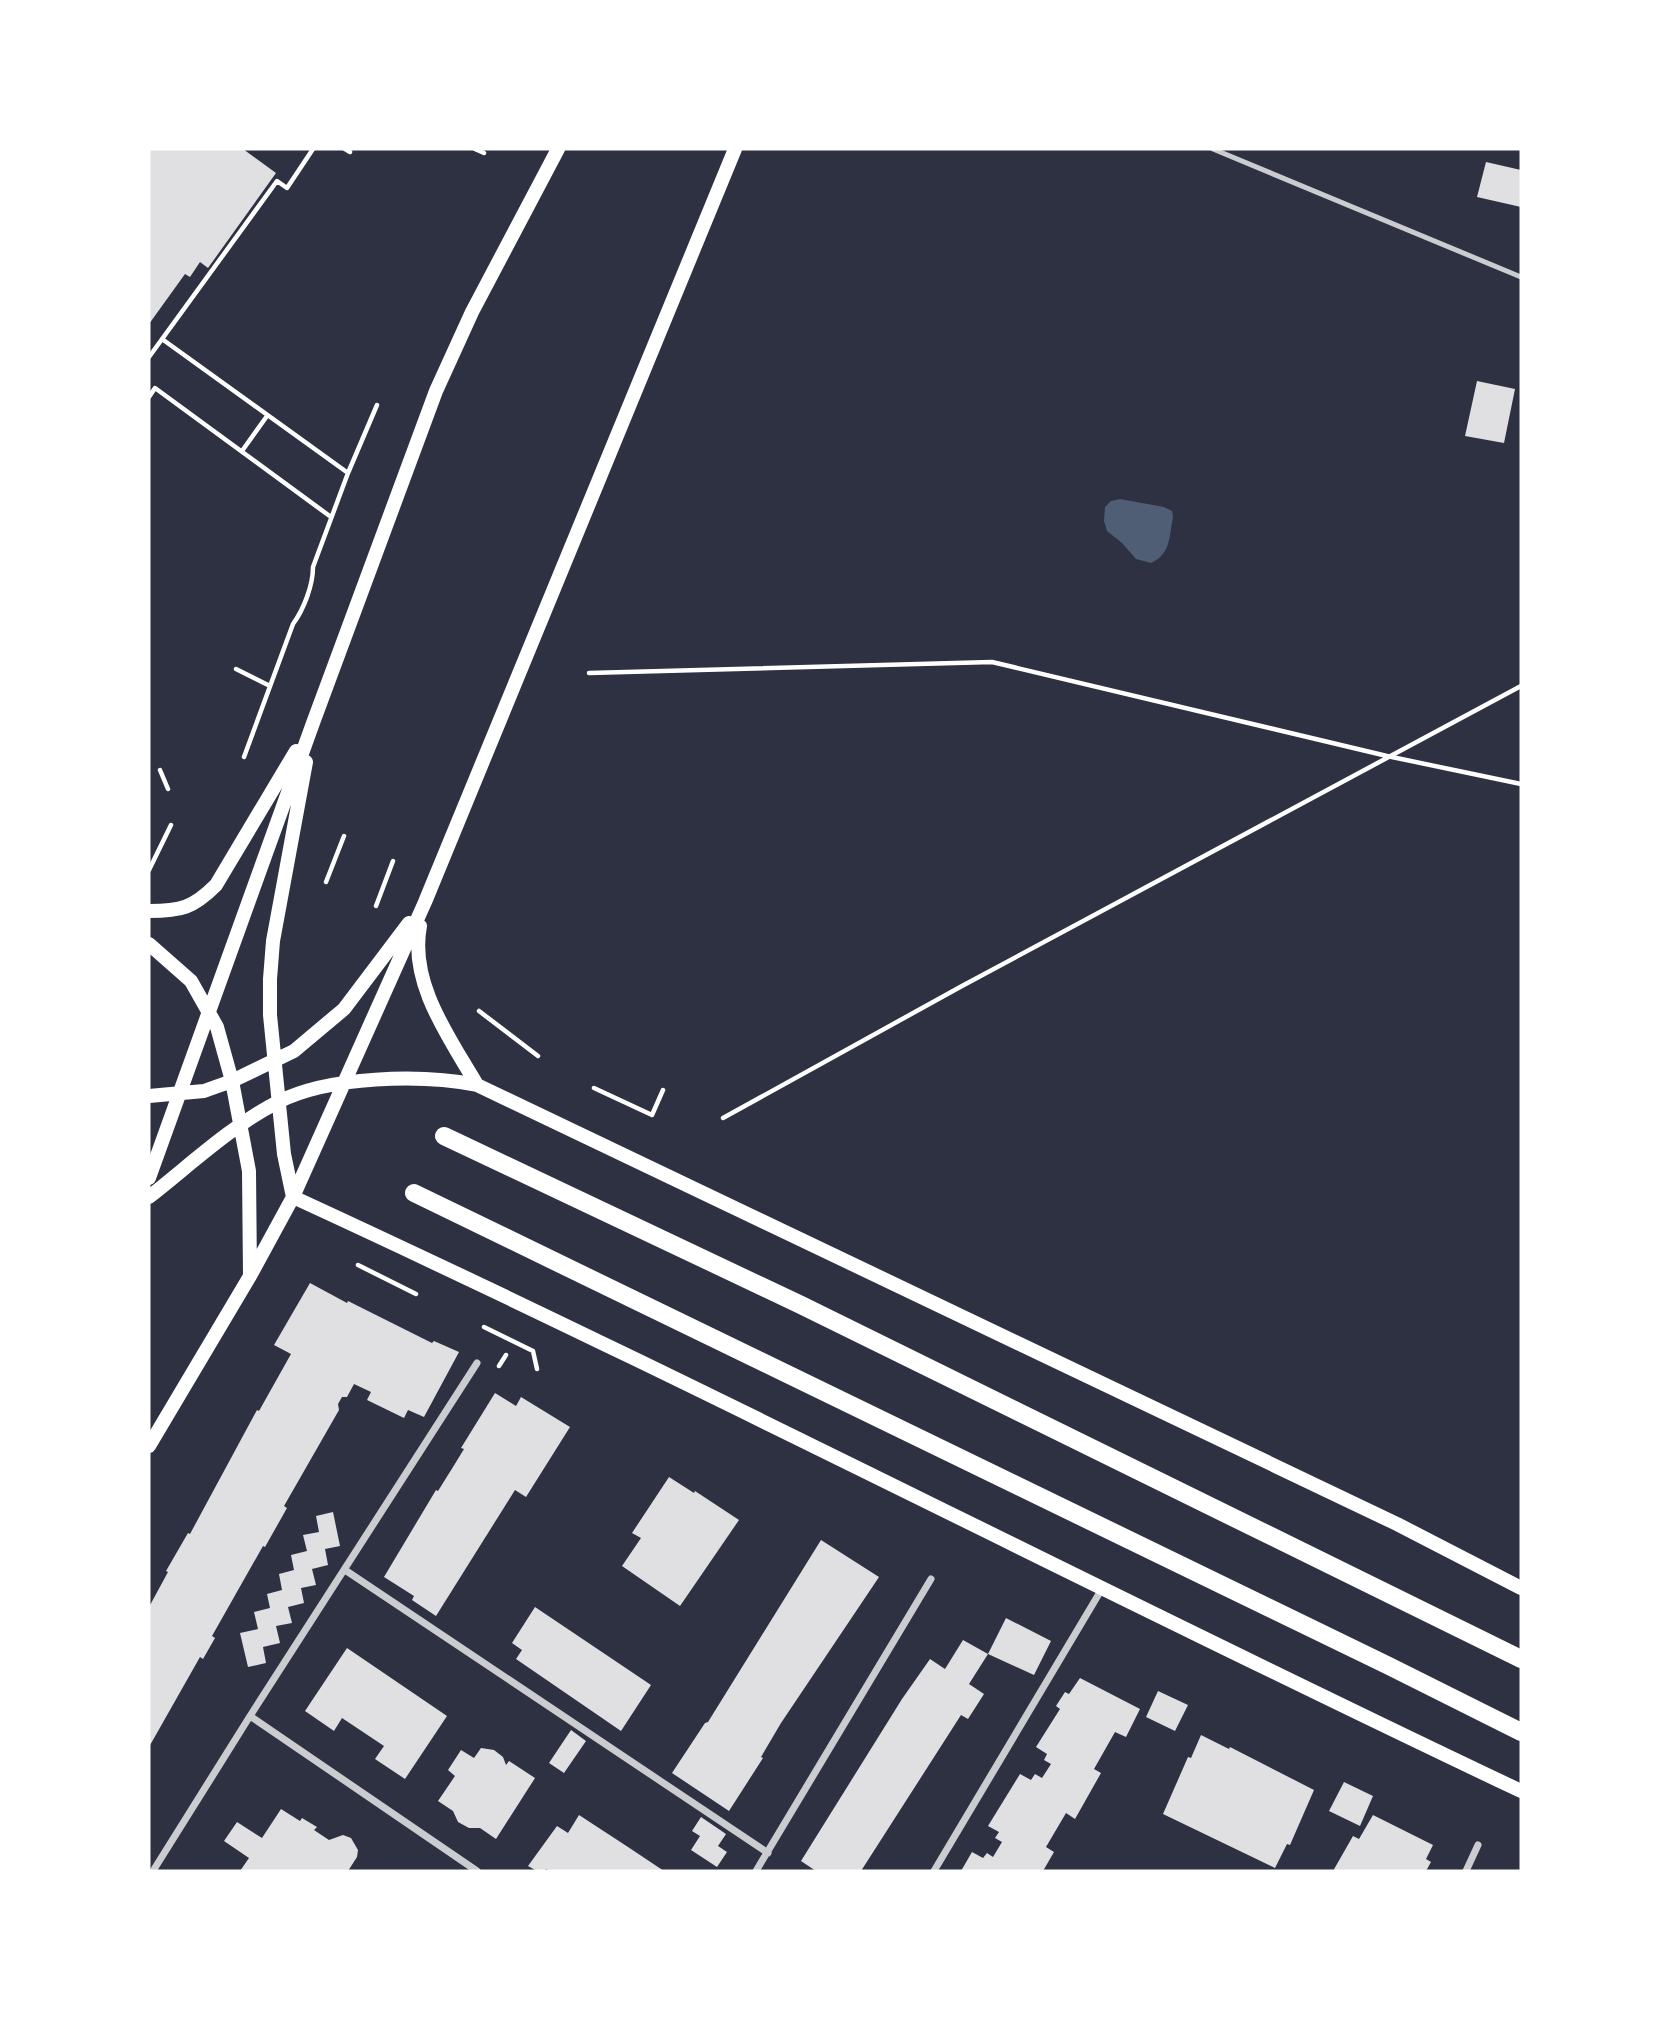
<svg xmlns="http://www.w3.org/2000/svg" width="1670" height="2020" font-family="Montserrat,sans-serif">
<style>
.water{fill:#4f5d75}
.building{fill:#e0e0e3}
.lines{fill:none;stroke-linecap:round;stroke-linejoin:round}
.path{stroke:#fff;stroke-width:4.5}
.service{stroke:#caccd0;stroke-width:5}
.minor{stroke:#caccd0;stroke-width:7}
.secondary{stroke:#fff;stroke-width:14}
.primary{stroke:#fff;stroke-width:18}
</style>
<rect width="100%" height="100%" fill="#2d3142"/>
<!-- water -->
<path class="water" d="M1120,499l44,8 8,4 1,6c-4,20 -2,37 -22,46l-15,-4 -14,-16 -15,-12 -3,-10 1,-14 6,-6z"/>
<!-- building -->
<path class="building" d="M149,149h94l33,24 -68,95 -8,-6 -10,15 -5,-3 -36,50z
M1486,162l35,8v37l-44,-10z
M1477,381l38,8 -11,54 -39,-7z
M310,1283l37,20 1,-2 84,42 2,-2 25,11 -35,65 -16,-7 -4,8 -37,-18 4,-8 -17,-8 -7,13h-5l-4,7 1,6 -55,96 3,2 -22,39 -2,-1 -51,90 3,2 -12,21 -3,-2 -51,90v-140l19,-35 -2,-1 22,-38 2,1 67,-124 2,1 32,-57 -17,-9z
M495,1393l21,13 5,-9 49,30 -44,70 -11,-7 -79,126 -24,-16 2,-4 -30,-19 52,-87 2,1 15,-24 11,-18 -3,-1z
M669,1477l25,16 1,-2 44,29 -59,86 -58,-40 19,-28 -9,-5z
M333,1512l7,34 -15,3 3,16 -16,4 4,16 -15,3 3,15 -16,4 4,16 -16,3 4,17 -17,4 3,16 -18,4 -8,-34 18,-4 -4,-17 16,-4 -3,-14 15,-4 -3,-16 15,-4 -3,-15 16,-4 -4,-16 16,-3 -3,-16z
M821,1540l58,37 -98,146 -20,34 2,1 -34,53 -57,-38 33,-50 3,-1z
M535,1607l116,78 -30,46 -105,-72 6,-9 -10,-7z
M1006,1618l45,23 -17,34 -46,-21z
M963,1640l25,14 -19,30 15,10 -16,25 -7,-4 -100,156h-45l-15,-10 101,-162 28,-40 15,10z
M347,1648l100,68 -42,63 -30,-20 9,-13 -42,-28 -8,13 -29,-20z
M1080,1678l60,31 -14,28 -11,-5 -21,37 7,4 -26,46 -9,-6 -20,34 8,5 -11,19h-82l11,-19 11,6 4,-5 6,4 9,-15 -7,-4 4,-6 -11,-6 32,-52 11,6 4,-6 7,4 9,-14 -7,-4 3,-6 -11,-7 24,-38 -4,-3 9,-14 4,2z
M1158,1691l30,14 -13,26 -29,-14z
M571,1730l15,11 -22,32 -15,-10z
M1201,1735l28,14 1,-2 84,43 -24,55 -3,-1 -12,24 -112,-54 25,-57 3,1z
M481,1748l13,2 9,7 3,8 3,-4 26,17 -39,61 -16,-11h-11l-11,-6 -5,-11 -15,-10 17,-25 -7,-6 13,-20 13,8z
M1344,1782l29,14 -13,30 -31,-15z
M281,1809l19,12 2,-3 15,9 -3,3 15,10 14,-5 8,3 7,12 -1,7 -9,14h-108l9,-13 -25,-17 13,-19 25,16z
M579,1815l49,32 36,24h-114l-4,-2 -1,2h-8l-9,-5 29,-40 11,7z
M1373,1815l60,30 -7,14 5,3 -5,9h-93l20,-35 6,3z
M701,1817l25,17 -8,12 9,6 -10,15 -26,-17 9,-14 -8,-5z"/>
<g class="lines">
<!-- path -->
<path class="path" d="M345,149l5,3
M475,149l9,4
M162,339l186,134
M149,357l128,-176 10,7 26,-39
M149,397l6,-9 176,129
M242,451l25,-35
M236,669l34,17
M589,673l403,-11 395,94 134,28
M244,757l49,-133c11,-15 20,-39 20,-57l35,-94 29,-68
M160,770l8,19
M149,870l22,-45
M326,882l18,-46
M376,906l17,-45
M479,1011l59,45
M594,1088l58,27 11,-25
M723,1118l239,-132 559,-300
M358,1265l58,29
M484,1327l49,24 4,18
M499,1366l7,-11"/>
<!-- service -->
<path class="service" d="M1213,149l308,128"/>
<!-- minor -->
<path class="minor" d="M345,1570l423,283
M250,1716l227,155
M153,1871l97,-155 227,-353
M756,1871l175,-292
M934,1871l169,-284
M1466,1871l12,-26"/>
<!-- secondary -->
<path class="secondary" d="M149,911c32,0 44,-3 67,-26l80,-134
M420,926c-11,57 29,111 57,159
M149,944l42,37 26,46 15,54 17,90 1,104
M149,1096l55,-5 28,-10 62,-30 50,-42 65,-86
M149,1178l164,-455 123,-332 36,-79 86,-163
M149,1197c41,-32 82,-71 129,-95 51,-26 143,-28 199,-17l920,439 124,64
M293,1197c413,190 817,400 1228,594
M293,1197l-9,-43 -14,-139v-36l3,-38 33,-179
M149,1446l101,-170 43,-79 132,-295 310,-753"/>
<!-- primary -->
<path class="primary" d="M444,1136l357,169 720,354
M414,1193l975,473 132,66"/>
</g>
<!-- border -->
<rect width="1670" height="2020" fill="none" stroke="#ffffff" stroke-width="301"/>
</svg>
